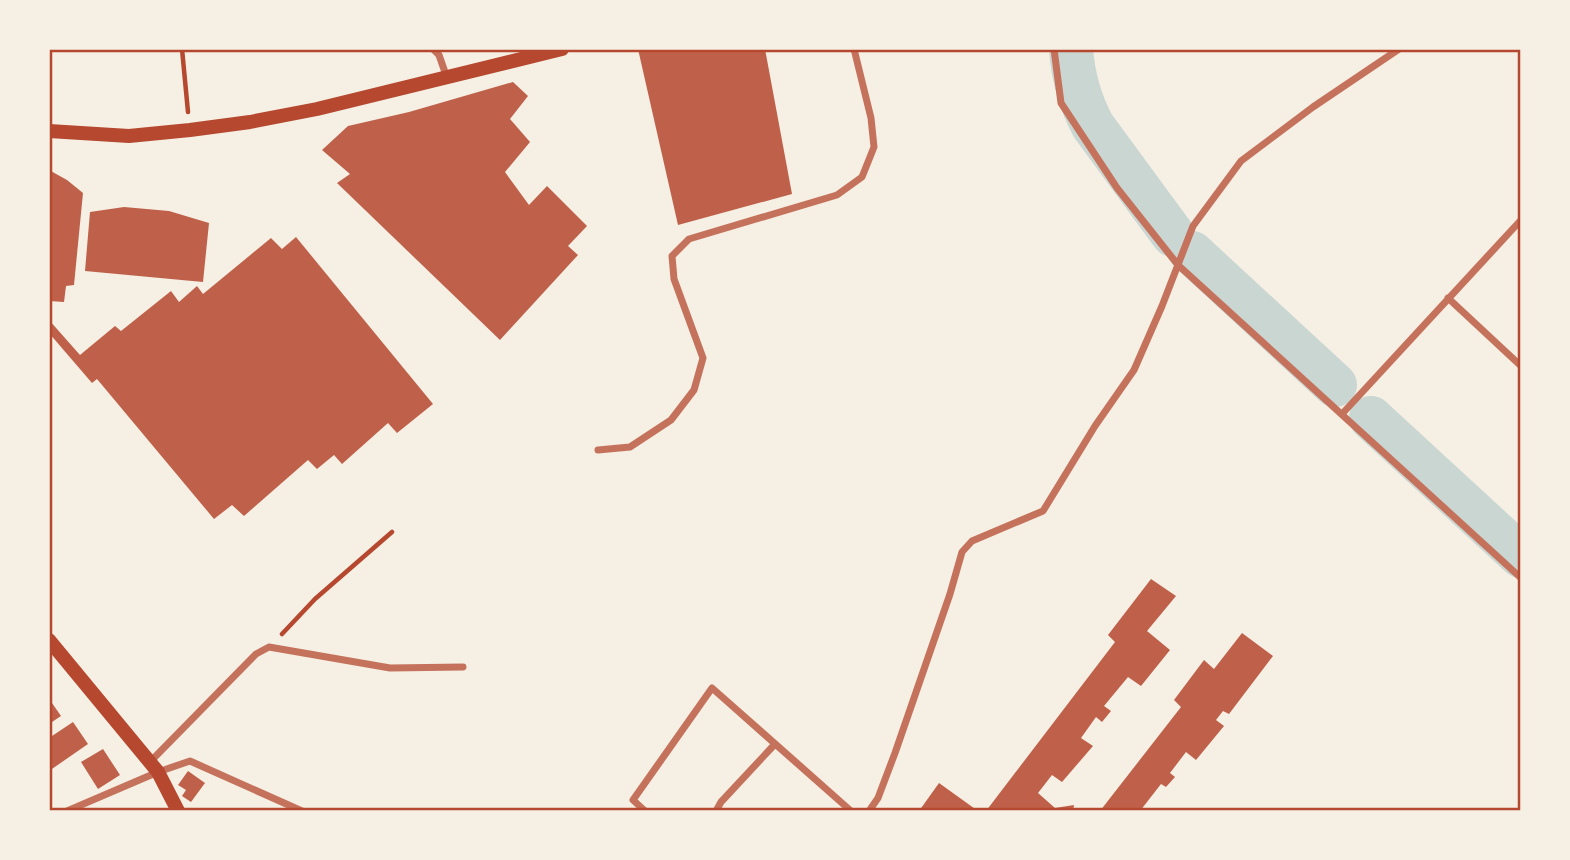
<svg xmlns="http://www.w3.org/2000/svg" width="1570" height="860" font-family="Rubik,sans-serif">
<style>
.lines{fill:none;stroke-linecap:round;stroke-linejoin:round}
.river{stroke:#c9d6d2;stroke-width:44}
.building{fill:#bf614a}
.path{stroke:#b5482f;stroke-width:4.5}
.minor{stroke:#c5725c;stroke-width:7}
.secondary{stroke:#b5482f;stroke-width:14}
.neatline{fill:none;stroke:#b5482f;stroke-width:2.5}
</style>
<rect width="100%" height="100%" fill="#f6efe4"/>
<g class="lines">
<!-- river -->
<path class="river" d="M1071,49c2,27 9,53 22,77l80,109
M1192,253l143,132
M1371,418l150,138"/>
</g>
<!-- building -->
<path class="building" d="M638,49h127l27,145 -114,31z
M513,82l15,14 -18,23 20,23 -25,30 24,33 18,-19 40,40 -19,20 10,9 -78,85 -163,-157 13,-9 -28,-24 26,-24 61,-14z
M49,170l18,10 16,13 -9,92 -8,1 -2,16 -15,-1z
M124,207l45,4 40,12 -6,59 -118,-11 5,-59z
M296,237l137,167 -36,29 -9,-10 -46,41 -8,-9 -17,14 -9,-9 -64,56 -12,-11 -18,14 -117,-140 -5,4 -43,-50v-13l31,35 35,-29 6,5 50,-40 8,11 18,-16 6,8 68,-56 11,11z
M1151,579l25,17 -29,35 23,19 -29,36 -13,-9 -24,29 7,5 -9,11 -6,-5 -15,21 12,8 -31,36 -10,-7 -14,18 17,15 19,-3 -1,6h-87l129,-169 -7,-7z
M1242,633l31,23 -44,58 -6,-3 -7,9 8,6 -28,34 -10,-8 -16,21 5,4 -9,10 -5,-3 -21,27h-40l81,-104 -7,-7 30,-40 10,9z
M52,703l9,13 -12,8v-19z
M73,722l15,22 -39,27v-33z
M103,749l17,26 -22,14 -17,-27z
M188,771l17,12 -14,19 -9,-6 4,-6 -8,-5z
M939,783l39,28h-59z"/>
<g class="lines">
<!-- path -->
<path class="path" d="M182,49l6,63
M282,634l33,-35 77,-67"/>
<!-- minor -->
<path class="minor" d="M433,49l6,6 8,23
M1054,49l7,54 56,85 61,77 343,313
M1448,298l73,68
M1342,414l179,-194
M598,450l32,-3 41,-27 23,-30 9,-32 -29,-79 -2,-23 17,-17 148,-44 25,-18 12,-30 -3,-29 -17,-69
M150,762l106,-108 13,-7 121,21 73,-1
M67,811l91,-39 32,-11 112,50
M645,811l-12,-11 79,-112 139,123
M716,811l5,-9 54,-58
M869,811l9,-13 17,-45 55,-159 12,-42 10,-11 71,-30 52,-85 39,-56 28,-64 31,-80 48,-65 72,-54 86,-58"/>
<!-- secondary -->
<path class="secondary" d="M49,131l80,5 61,-6 60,-8 67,-13 245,-60
M49,640l109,132 20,39"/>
</g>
<!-- border -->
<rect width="1570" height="860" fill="none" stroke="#f6efe4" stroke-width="102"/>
<rect x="51" y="51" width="1468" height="758" class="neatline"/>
</svg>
